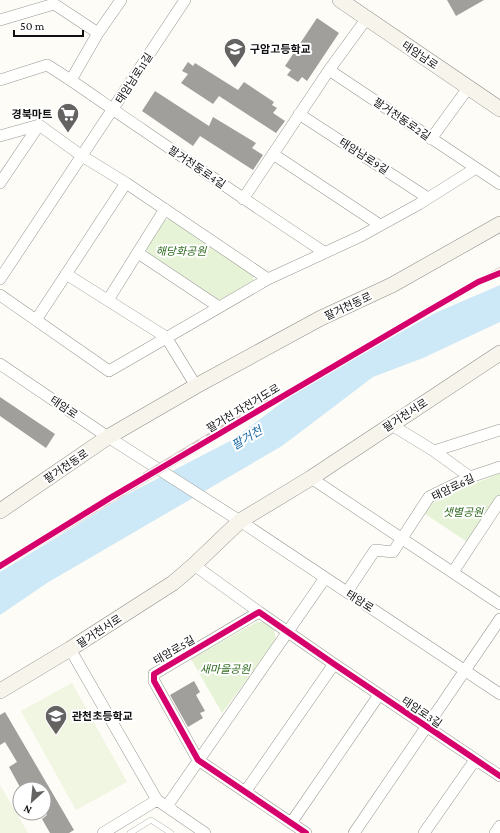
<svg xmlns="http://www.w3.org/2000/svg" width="500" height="833" font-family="'Crimson Pro','Noto Sans KR',serif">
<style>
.green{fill:#e7f3d7}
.pitch{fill:#f0f6e1}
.water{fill:#cde8f7}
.building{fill:#a19f9c}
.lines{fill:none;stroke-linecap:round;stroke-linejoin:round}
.lane-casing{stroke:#979795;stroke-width:6}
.street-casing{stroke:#979795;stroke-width:12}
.secondary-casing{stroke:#8e8d8b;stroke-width:16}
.lane{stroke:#fffffe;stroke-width:5.5}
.street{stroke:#fffffe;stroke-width:11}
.secondary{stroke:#f6f4eb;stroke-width:15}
.rail-casing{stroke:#d9c6c7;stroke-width:4}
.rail{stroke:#fff;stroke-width:2.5;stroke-dasharray:8;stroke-linecap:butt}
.cycleway-casing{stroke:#fff;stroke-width:8}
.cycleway{stroke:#d6006c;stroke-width:6}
.labels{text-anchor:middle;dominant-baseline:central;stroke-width:4;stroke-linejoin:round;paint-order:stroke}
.poi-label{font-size:11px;font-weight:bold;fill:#111;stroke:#fff;text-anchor:start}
.street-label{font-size:11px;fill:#111;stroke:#fff}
.park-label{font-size:11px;font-style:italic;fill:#2f6b1f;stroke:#fff}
.water-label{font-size:12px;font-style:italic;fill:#1768a6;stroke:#fff}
</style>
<rect width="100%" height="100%" fill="#fdfcf7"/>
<!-- green -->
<path class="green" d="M172,219l79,52 3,9 -31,20 -8,-1 -65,-42 -4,-10 16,-27z
M500,473v23l-31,47 -44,-29 6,-10 37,-18z
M257,622h8l9,8 2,10 -54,73 -31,-54z"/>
<!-- pitch -->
<path class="pitch" d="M72,683l55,99 -51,28 -55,-99z
M0,785l28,48h-28z"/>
<!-- water -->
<path class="water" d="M500,285v37l-77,36 -50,19 -91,69 -235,137 -47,32v-43l124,-76 108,-56 68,-51 135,-76z"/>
<!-- building -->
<path class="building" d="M447,0h37l-28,16z
M317,18l22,15 -32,48 -5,-4 -4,5 -11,-7 4,-5 -6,-4z
M188,62l5,4 2,-3 43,27 6,-8 30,20 -2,3 5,3 -4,5 12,8 -9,12 -57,-37 -6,8 -32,-21 7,-9 -6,-3z
M155,91l54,35 4,-9 43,26 -4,5 11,7 -10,15 -53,-34 -7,10 -51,-35z
M0,397l55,37 -9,14 -46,-32z
M194,681l6,11 -4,3 9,16 -5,2 3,5 -15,9 -18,-32z
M5,712l69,118 -5,3h-19l-8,-14 5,-4 -3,-5v-21h-23l-12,-22 8,-5 -12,-20 -5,3v-30z"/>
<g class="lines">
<!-- lane casing -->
<g class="lane-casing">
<path id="lane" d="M130,833l21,-13 20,13"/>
</g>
<!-- street casing -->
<g class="street-casing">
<path id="street" d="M0,20l54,-16 44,29
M329,70l171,114
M0,80l47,-15c33,20 64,44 96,65 60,41 120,82 181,122
M71,80l27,-47 23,-33
M299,114l129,84
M0,136l39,-11
M431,139l37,-51
M273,154l107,71
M0,183l39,-58 43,31 44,27 142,96
M243,199l86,-129 38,-52
M138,253l81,54
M66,274l100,63 30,49
M0,279l185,-279
M0,295l109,76 159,-92 93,-43 58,-32 57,-36
M108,300l57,-91
M36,320l90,-137
M0,364l108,73 132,84 260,173
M390,424l44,27 36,26
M434,451l66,-21
M311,478l189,126
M194,565l65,47
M453,572l47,-71
M347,592l28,-42 18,2 36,-55 41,-20 30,-10
M70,649l87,151 48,33
M245,792l89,-128
M167,806l158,-228
M291,823l88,-128
M103,833l54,-33
M306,833l-108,-73 -44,-79v-7l105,-62 75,52 166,112
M354,833l146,-214
M424,833l51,-73
M495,833l5,-7"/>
</g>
<!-- secondary casing -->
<g class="secondary-casing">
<path id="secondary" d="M340,0l160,109
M0,511l108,-74 88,-51 125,-68 71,-33 108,-61
M0,691l70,-42 103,-66 21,-18 46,-44 71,-43 189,-125"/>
</g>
<!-- lane -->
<use href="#lane" class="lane"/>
<!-- street -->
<use href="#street" class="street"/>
<!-- secondary -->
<use href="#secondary" class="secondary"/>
<!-- rail casing -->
<g class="rail-casing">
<path id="rail" d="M145,474l127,-77
M0,568l307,-185 193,-114"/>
</g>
<!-- rail -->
<use href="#rail" class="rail"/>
<!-- cycleway casing -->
<g class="cycleway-casing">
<path id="cycleway" d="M0,566l110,-68 318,-187 50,-29 22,-9
M306,833l-108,-73 -44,-79v-7l105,-62 75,52 166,112"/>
</g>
<!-- cycleway -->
<use href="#cycleway" class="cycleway"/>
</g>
<!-- icons -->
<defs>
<g id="school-pin" transform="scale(1.15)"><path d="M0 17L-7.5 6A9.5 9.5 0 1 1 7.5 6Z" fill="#646362" stroke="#fff"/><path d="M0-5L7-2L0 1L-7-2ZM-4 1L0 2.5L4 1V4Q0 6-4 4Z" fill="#fff"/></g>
<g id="supermarket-pin" transform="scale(1.15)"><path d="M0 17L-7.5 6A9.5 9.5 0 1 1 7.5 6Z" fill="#646362" stroke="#fff"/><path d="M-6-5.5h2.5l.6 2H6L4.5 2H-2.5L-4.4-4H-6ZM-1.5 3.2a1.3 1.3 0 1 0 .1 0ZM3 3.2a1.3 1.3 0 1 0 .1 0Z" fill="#fff"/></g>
</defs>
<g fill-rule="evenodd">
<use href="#school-pin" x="235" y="49"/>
<use href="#supermarket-pin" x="68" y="114"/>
<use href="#school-pin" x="56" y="716"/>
</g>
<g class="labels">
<!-- poi labels -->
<g class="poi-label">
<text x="250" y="49">구암고등학교</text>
<text x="52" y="114" text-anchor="end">경북마트</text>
<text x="72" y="716">관천초등학교</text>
</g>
<!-- street labels -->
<g class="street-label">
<text transform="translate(420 55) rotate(34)">태암남로</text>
<text transform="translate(134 78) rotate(-57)">태암남로11길</text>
<text transform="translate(402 119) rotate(34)">팔거천동로2길</text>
<text transform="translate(364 156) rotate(33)">태암남로9길</text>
<text transform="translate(197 167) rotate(34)">팔거천동로4길</text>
<text transform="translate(348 306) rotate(-25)">팔거천동로</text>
<text transform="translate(64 407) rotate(34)">태암로</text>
<text transform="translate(243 408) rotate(-31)">팔거천 자전거도로</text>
<text transform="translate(405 415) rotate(-33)">팔거천서로</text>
<text transform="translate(66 466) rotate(-34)">팔거천동로</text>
<text transform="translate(453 487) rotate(-26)">태암로6길</text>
<text transform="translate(360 601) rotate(33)">태암로</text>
<text transform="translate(99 631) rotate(-33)">팔거천서로</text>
<text transform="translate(174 650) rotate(-30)">태암로5길</text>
<text transform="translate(422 712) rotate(34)">태암로3길</text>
</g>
<!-- park labels -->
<g class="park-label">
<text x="181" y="251">해당화공원</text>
<text x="463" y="512">샛별공원</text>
<text x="225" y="669">새마을공원</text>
</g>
<!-- water labels -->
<g class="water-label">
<text transform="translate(247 438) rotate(-31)">팔거천</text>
</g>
</g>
<!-- north arrow -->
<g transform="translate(32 801) rotate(207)"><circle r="19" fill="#ffffff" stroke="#a0a0a0"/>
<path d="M0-3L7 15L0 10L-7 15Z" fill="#646362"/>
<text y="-6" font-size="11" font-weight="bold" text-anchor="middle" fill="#111111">N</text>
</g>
<!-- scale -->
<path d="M14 30v6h69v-6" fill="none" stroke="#111111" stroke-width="2"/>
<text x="20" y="30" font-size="12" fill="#111111" stroke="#ffffff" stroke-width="3" paint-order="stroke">50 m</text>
</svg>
